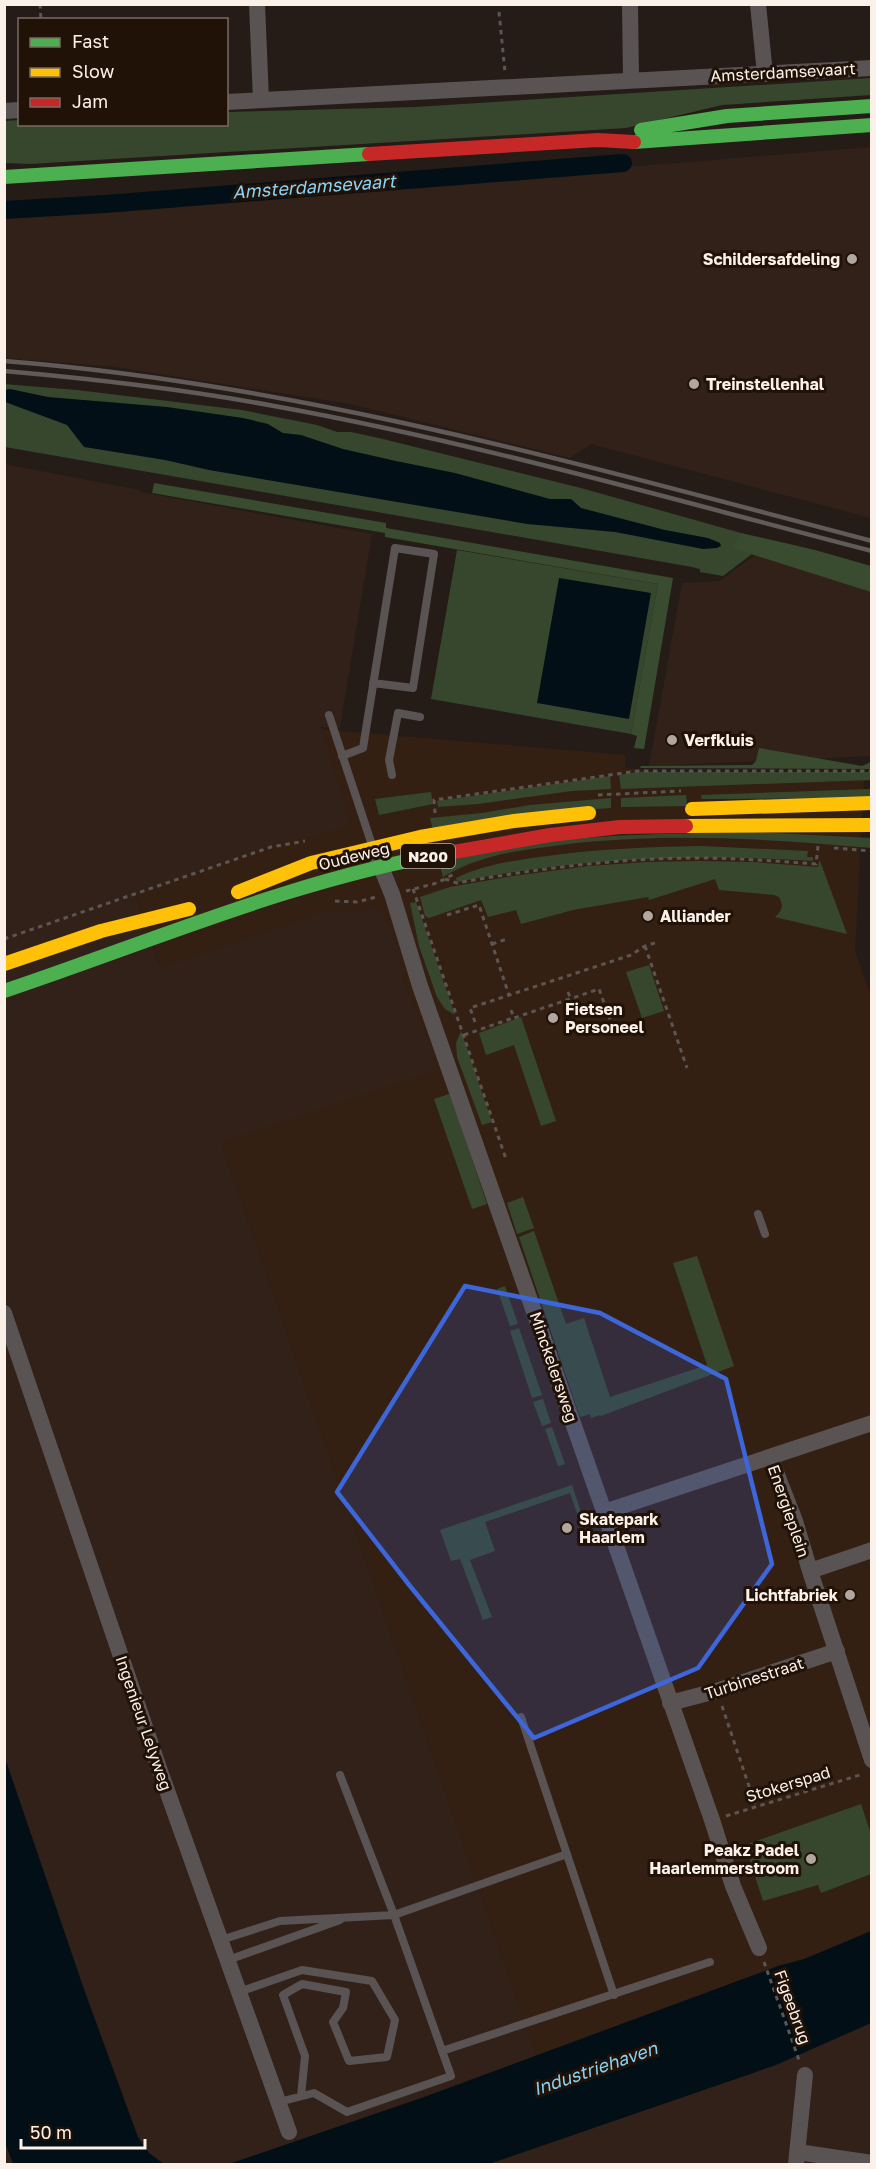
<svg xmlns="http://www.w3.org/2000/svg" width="876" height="2169" font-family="'Golos Text',sans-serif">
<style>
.built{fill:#342013}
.industrial{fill:#312119}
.green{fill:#37472d}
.forest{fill:#3a4c2f}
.water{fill:#030f17}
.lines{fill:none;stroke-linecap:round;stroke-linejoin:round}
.canal{stroke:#030f17;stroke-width:18}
.path{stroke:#5b5553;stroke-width:3;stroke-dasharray:4.5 4.5;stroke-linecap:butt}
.lane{stroke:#595453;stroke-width:8}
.street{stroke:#595453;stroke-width:16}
.fast{stroke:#4caf50;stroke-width:14}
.slow{stroke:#ffc107;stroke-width:14}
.jam{stroke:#c62828;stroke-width:14}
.rail{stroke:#605a58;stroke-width:4.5}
.marked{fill:#3e66db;fill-opacity:0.2;stroke:#3e66db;stroke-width:4.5;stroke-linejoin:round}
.poi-dot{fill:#b1a6a0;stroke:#211208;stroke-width:2}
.labels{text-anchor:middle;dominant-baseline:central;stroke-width:6;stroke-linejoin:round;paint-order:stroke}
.shield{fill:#211208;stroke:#baaea6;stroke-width:1.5}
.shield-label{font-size:15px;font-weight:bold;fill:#fcf1e9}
.street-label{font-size:16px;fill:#fcf1e9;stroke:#211208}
.poi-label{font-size:16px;font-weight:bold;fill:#fcf1e9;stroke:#211208;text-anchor:start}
.water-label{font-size:18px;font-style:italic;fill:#88d3f5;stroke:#211208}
</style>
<rect width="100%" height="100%" fill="#251c17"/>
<!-- built -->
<path class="built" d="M317,729l308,26v13l58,6 181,3 -9,174 17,50 -1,978 -321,118 -414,-1202 205,-75z"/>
<!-- industrial -->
<path class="industrial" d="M871,147v371l-280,-74 -21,14 -220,-54 -234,-37 -111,-9v-140z
M4,464l136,26v2l232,42 -32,194 -19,-1 29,98 -44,13 -25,4 -145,54 25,73 171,-60 21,3 21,-5 3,6 6,-2 19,47v22l33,75 -5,17 -209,70 329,954 321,-117v185h-866z
M764,548l107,28v180l-222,10 33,-183 38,-2z"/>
<!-- green -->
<path class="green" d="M871,78v17l-149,10 -96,23 -596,36 -25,-1v-42l14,-1 1,4h206l1,-12 188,-5z
M4,384l73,6 165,20 75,15 20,7h14l32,7 198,49 160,45 -8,15 19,6 -29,22 -23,-4v-3l-8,-2 -687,-120z
M457,550l201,34 -27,150 -200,-35z
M638,772h233l1,8 -251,9 -2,-14z
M610,776l1,13 -39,2 -94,13 -40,3 -1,-6z
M872,789l-1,9 -169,1 -1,-4z
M431,792l2,12 -54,11 -4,-16z
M686,795l1,11 -66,1v-9z
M611,798v10l-76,5 -102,17 -3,-12 52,-5 48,-8z
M753,832l119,6 -1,10c-103,-9 -206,-16 -310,-3 -42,5 -82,10 -118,32l-5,-18c107,-24 206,-25 315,-27z
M701,846l107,5 -1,6h6v4c-123,-8 -235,-3 -356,21l-1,-4c27,-13 55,-17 84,-21 54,-8 107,-10 161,-11z
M698,861l56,1 64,5 1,-6h1l27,73 -72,-17c7,-6 9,-11 4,-20l-5,-2 -55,-5 -4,-11 -66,21 -1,-3 -75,13 -52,14 -5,-14 -28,7 -7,-17 -52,18 -4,-2 -5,-19 30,-10 63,-11 76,-10 58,-4z
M416,902l39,113 -10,-6 -8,-12 -18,-51 -9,-43z
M649,965l15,46 -22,7 -16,-46z
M521,1017l35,104 -15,5 -27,-81 -28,10 -7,-22z
M461,1031l31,91 -10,3 -25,-68 -1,-14z
M449,1094l3,5 35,105 -15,5 -38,-110z
M523,1197l11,31 -17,6 -10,-31z
M534,1231l32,93 18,-6 26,79 97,-32 -34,-102 24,-7 37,110 -133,50 -1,-1 -9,3 -1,-4 -10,3 -61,-180z
M505,1286l13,38 -8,2 -13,-37z
M519,1328l23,67 -10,3 -22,-67z
M543,1399l8,24 -9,3 -9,-24z
M552,1427l13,37 -7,2 -13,-37z
M572,1485l18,54 -4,1 -16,-47 -85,29 10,29 -25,9 22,57 -9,3 -23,-61 -9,2 -11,-31z
M861,1804l10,30v40l-50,19 -3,-8 -55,16 -18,-56z"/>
<!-- forest -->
<path class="forest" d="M154,483l232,40v5l287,50 -29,171 -10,-1 3,-12 -6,-2 27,-150 -273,-47v-4l-233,-40z
M741,533l74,17 56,16v26l-139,-44z
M759,748l103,18 9,-4v7l-231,-1 1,-2 111,-1 4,-4z"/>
<!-- water -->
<path class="water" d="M10,389l38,8 119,10 76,11 25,6 15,9 18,2 42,14 53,12 59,12 95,26h21l10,9 84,22 43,8 12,5 1,3 -4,2 -14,1 -88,-17 -88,-8 -318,-54 -44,-10 -81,-13 -17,-22 -62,-23v-12z
M559,578l92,15 -22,126 -92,-16z
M4,1755l81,237 53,145 11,16 15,11h-151l-9,-24z
M871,1931v92l-95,42 -287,99h-260l195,-67 354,-131 26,-7z"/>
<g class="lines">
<!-- canal -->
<path class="canal" d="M4,210l101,-6 518,-41"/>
<!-- path -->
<path class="path" d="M40,4l1,16
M499,12l6,60
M598,795l83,-4
M435,813l-1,-13 204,-29h234
M834,848l38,3
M445,879l12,4c79,-14 160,-25 240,-25 40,0 79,3 119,6l2,-18
M413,889l93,270
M406,891l31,-8 19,-10
M335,901l22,1 19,-5
M447,915l32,-10 30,90
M4,939l267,-92 34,-6
M492,944l15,-5
M645,946l42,122
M568,992l3,8
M511,1010l3,8 85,-29 13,36 -12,4
M475,1022l-5,-14 161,-53 14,-9 13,-4
M464,1035l49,-17
M722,1706l34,101
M726,1816l137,-42
M764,1962l35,98"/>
<!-- lane -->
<path class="lane" d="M329,715l43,130
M342,756l21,-8 32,-200 39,6 -21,134 -40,-5
M392,775l-3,-15 9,-47 22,4
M758,1214l7,20
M521,1717l93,278
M221,1940l59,-19 114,-6 173,-61
M228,1960l112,-40
M239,1992l63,-22 70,11 23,39 -8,37 -38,4 -16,-39 10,-14 3,-16 -44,-8 -19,11 22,61 -4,40
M442,2051l268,-89
M279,2102l35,-9 33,19 104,-36 -57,-161 -54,-140"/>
<!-- street -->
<path class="street" d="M257,4l4,96
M630,4l1,76
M758,4l7,70
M226,102l646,-34
M4,111l16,-1
M378,860l14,34 28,92 292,834 21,66 26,62
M4,1313l156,458 129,361
M770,1457l25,64 15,50 62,-21
M604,1512l268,-89
M810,1571l62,189
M670,1703l46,-12 121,-40
M798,2152l74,11
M796,2164l9,-89"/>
<!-- fast -->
<path class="fast" d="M641,130l86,-14 145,-10
M634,142l238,-17
M4,177l365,-23
M4,991c146,-49 291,-112 444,-138"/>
<!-- slow -->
<path class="slow" d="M692,809l180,-6
M686,826l186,-1
M238,892l73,-29 109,-26 94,-16 75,-8
M4,964l97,-33 88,-22"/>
<!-- jam -->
<path class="jam" d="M369,154l229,-14 36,2
M448,853l102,-18 70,-8 66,-1"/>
<!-- rail -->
<path class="rail" d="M4,361c296,23 582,105 868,180
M4,371c91,8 180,18 270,35 201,36 399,94 598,145"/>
</g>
<!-- marked area -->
<path class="marked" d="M465,1286l135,27 126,66 46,185 -74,104 -164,70 -124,-152 -73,-94z"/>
<!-- markers -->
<g class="poi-dot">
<circle cx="852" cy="259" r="6"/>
<circle cx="694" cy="384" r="6"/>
<circle cx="672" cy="740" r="6"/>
<circle cx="648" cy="916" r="6"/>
<circle cx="553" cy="1018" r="6"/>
<circle cx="567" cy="1528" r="6"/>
<circle cx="850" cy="1595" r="6"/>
<circle cx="811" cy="1859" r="6"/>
</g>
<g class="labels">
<!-- shield labels -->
<rect class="shield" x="401" y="844" width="54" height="24" rx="4.5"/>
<g class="shield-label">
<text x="428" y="856">N200</text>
</g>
<!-- street labels -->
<g class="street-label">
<text transform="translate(783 72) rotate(-3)">Amsterdamsevaart</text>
<text transform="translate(354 856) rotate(-14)">Oudeweg</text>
<text transform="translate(554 1367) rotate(71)">Minckelersweg</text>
<text transform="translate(789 1511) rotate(71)">Energieplein</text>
<text transform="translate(754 1678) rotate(-18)">Turbinestraat</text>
<text transform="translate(144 1723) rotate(71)">Ingenieur Lelyweg</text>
<text transform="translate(788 1784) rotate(-17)">Stokerspad</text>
<text transform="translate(793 2007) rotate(70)">Figeebrug</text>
</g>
<!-- poi labels -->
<g class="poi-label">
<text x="840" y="259" text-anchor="end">Schildersafdeling</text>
<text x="706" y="384">Treinstellenhal</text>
<text x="684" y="740">Verfkluis</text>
<text x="660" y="916">Alliander</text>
<text x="565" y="1009">Fietsen<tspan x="565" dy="18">Personeel</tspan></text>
<text x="579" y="1519">Skatepark<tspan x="579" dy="18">Haarlem</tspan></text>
<text x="838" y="1595" text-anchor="end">Lichtfabriek</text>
<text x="799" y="1850" text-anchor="end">Peakz Padel<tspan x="799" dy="18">Haarlemmerstroom</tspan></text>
</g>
<!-- water labels -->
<g class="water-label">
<text transform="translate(314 186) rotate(-4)">Amsterdamsevaart</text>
<text transform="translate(595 2068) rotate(-19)">Industriehaven</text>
</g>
</g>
<!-- border -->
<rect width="876" height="2169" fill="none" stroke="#fcf1e9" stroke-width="12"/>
<!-- legend -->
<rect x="18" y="18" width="210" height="108" fill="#211208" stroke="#796b62" stroke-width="1.5"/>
<rect x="30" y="38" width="30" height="9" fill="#4caf50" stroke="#796b62" stroke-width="1.5"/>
<text x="72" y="48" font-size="18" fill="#fcf1e9">Fast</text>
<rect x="30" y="68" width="30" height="9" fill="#ffc107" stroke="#796b62" stroke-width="1.5"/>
<text x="72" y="78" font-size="18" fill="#fcf1e9">Slow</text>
<rect x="30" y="98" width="30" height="9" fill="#c62828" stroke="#796b62" stroke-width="1.5"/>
<text x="72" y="108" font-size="18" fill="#fcf1e9">Jam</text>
<!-- scale -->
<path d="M21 2139v9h124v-9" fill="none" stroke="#fcf1e9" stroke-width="3"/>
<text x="30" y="2139" font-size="18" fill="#fcf1e9" stroke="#211208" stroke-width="4.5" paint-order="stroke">50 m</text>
</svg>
